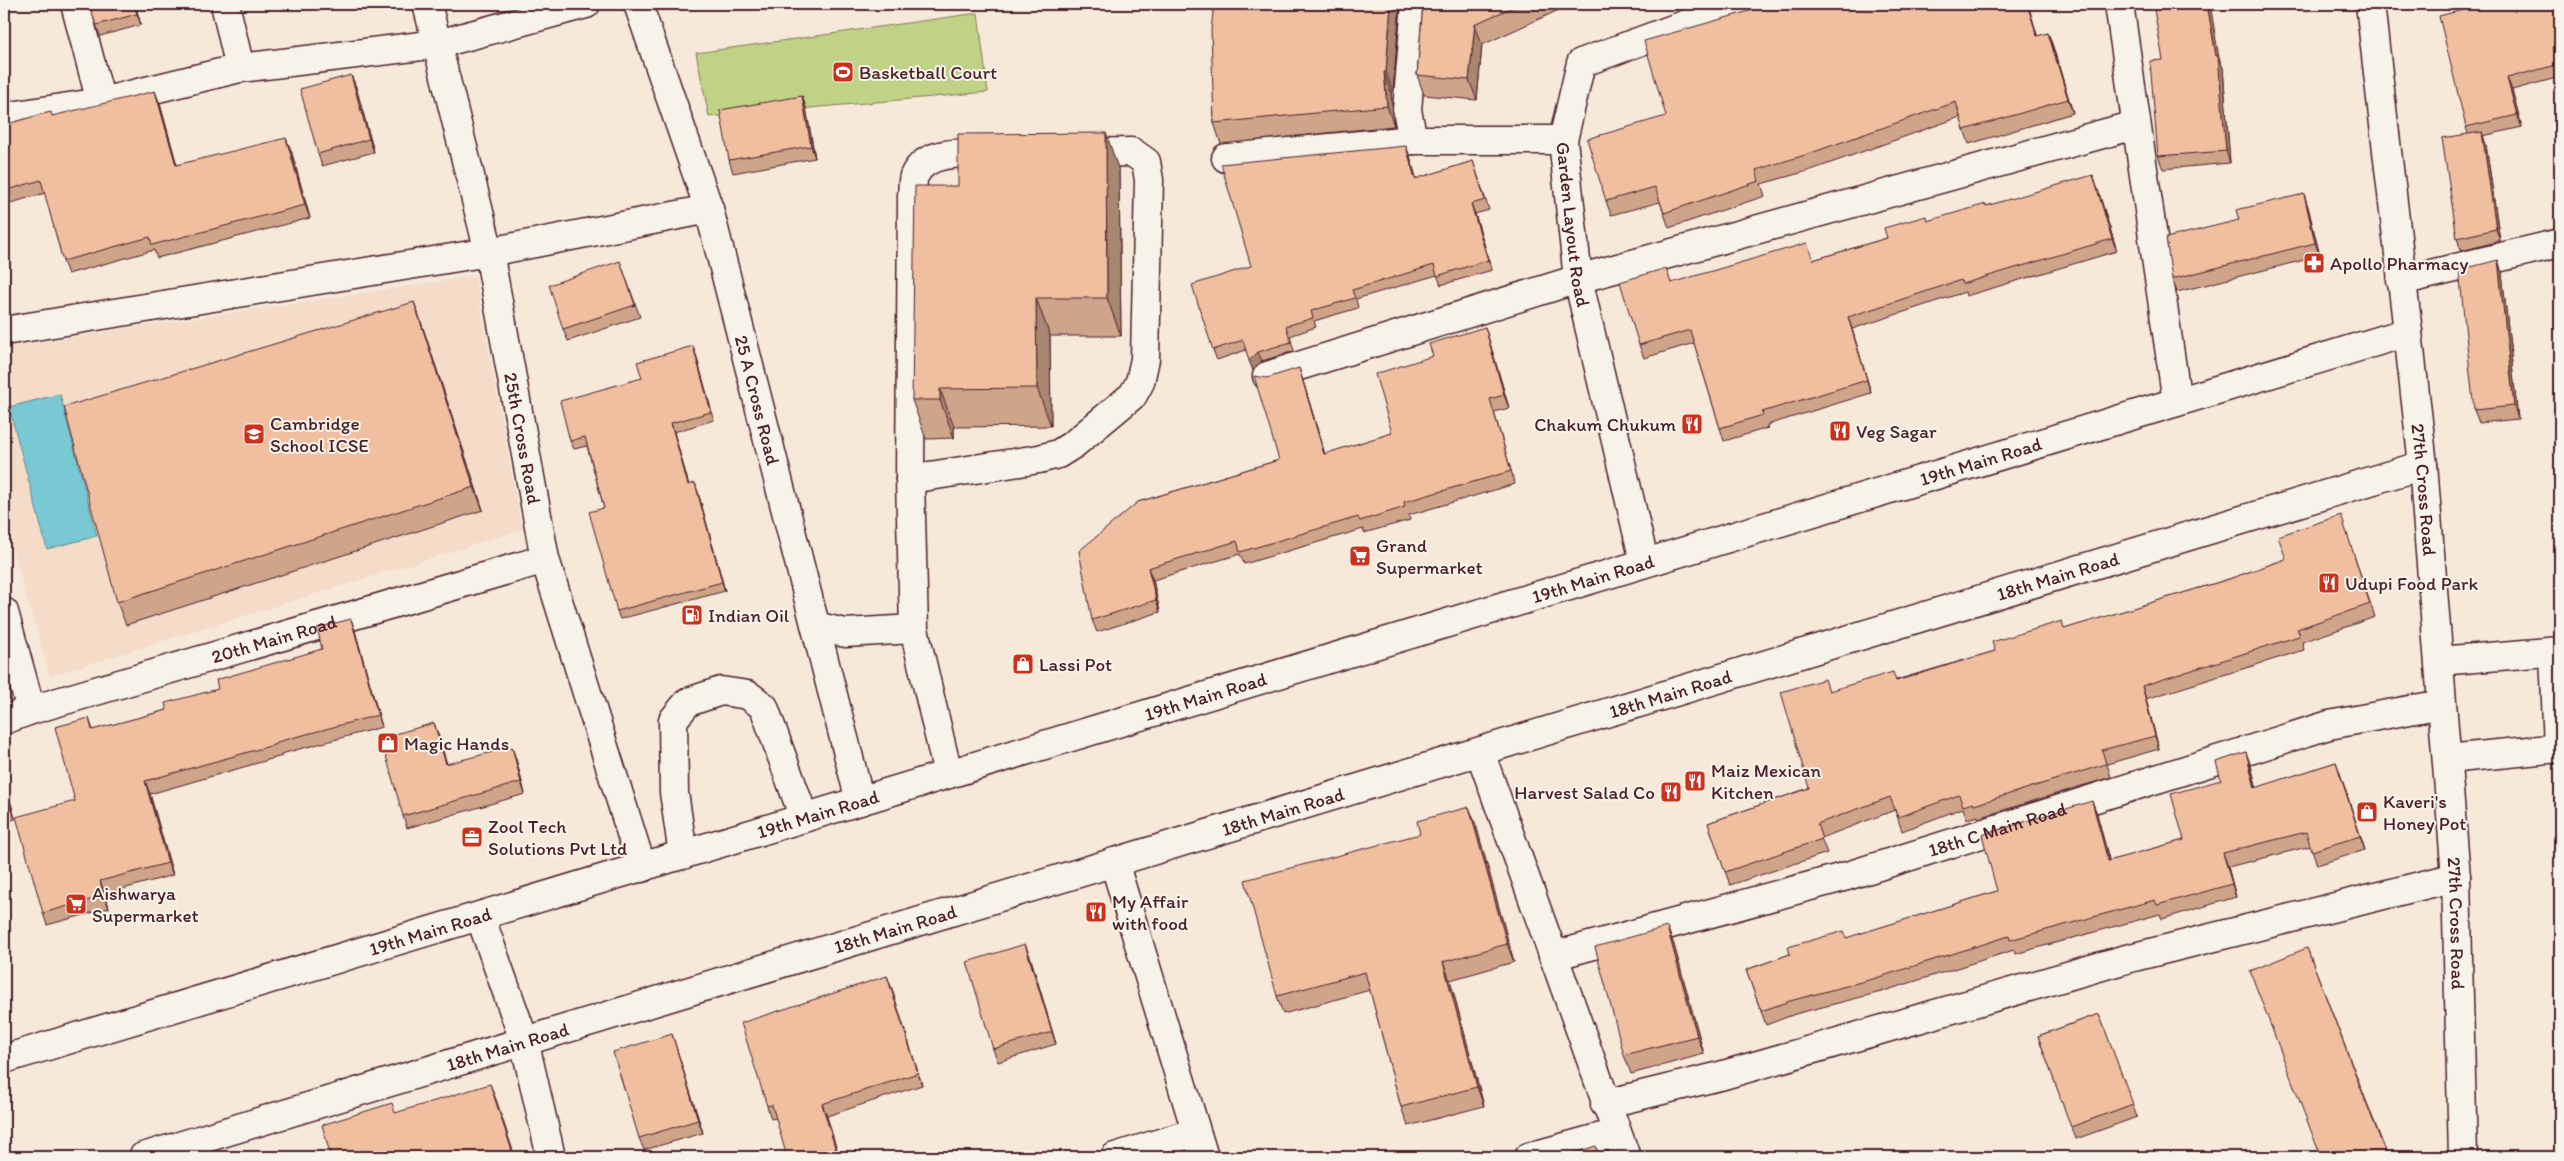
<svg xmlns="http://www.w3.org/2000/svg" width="2564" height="1161" font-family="Itim,sans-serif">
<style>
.built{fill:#f4dcc9}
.green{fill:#c0d286;stroke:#857858}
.water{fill:#78c9d3;stroke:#668590}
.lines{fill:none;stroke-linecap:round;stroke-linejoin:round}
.minor-casing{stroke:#4a1f2b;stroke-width:31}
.major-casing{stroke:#4a1f2b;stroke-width:31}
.minor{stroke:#f7f3e8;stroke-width:28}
.major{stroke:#f7f3e8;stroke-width:28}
.wall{fill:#cea48a;stroke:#4a1f2b}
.shaded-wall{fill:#a88670;stroke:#4a1f2b}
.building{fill:#f0bfa0;stroke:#4a1f2b}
.labels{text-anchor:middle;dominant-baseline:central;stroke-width:4;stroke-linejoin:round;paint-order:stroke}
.poi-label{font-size:19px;fill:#4a1f2b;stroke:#f7f3e8;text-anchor:start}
.street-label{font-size:19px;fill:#4a1f2b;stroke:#f7f3e8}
</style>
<rect width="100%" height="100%" fill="#f6e9da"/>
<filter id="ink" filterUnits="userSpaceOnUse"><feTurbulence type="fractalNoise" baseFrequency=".02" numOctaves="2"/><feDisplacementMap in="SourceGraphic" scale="10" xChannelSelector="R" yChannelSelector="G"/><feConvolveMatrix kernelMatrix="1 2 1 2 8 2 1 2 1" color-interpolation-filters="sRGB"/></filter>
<g filter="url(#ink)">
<!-- built -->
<path class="built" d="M475,276l47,254 -472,146 -46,-155v-174z"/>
<!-- green -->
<path class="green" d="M978,13l10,79 -279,25 -13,-64z"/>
<!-- water -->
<path class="water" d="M60,394l37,142 -50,13 -38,-142z"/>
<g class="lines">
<!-- minor casing -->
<g class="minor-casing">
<g id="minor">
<path d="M75,4l26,98"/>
<path d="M225,4l15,64"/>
<path id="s1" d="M427,4l62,248 56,307 97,309"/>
<path id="s2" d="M638,4l71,205 151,592"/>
<path id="s3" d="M1416,4l-9,106 6,30h150l15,139 66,282"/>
<path d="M2119,4l58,398"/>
<path d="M2370,4l38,328"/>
<path d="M4,117l97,-15 139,-34 198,-24 148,-40"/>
<path d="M1563,140l18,-77 160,-59"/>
<path d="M1226,158l187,-18"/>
<path d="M2401,281l159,-38"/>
<path d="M4,331l485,-79 220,-43"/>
<path d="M1267,376l311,-97 557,-154"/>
<path d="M910,479l129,-20 19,-5 16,-10 59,-49 7,-13 5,-23 4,-179 -3,-18 -14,-10 -58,1"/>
<path d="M4,612l27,98"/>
<path d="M816,626l29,7 69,-4"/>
<path d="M2554,653l4,95"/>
<path d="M2439,661l121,-10"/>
<path id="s4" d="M4,720l27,-10 514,-151"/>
<path d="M1480,752l146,405"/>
<path d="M2447,759l113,-11"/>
<path d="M948,774l-34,-145 -4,-150 2,-284c1,-5 0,-14 2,-19 13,-29 57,-22 82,-22"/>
<path d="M683,855l-9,-63 -1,-72 15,-18 33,-11 27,4 16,12 40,111"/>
<path d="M1114,862l90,295"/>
<path d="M480,916l44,124 27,117"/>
<path id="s5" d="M1553,956l294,-80 482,-151 113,-21"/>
<path d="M1605,1104l115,-28 406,-117 330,-82"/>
<path id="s6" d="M143,1157l2280,-692"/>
<path d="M1115,1157l81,-25"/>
<path d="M1529,1157l87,-24"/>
</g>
</g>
<!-- major casing -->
<g class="major-casing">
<g id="major">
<path id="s7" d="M4,1059c802,-240 1602,-486 2404,-727l15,133 33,412 7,280"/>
</g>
</g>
<!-- minor -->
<use href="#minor" class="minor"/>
<!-- major -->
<use href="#major" class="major"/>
</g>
<!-- wall -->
<path class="wall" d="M89,4h62l-15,4 5,17 -41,11z
M1214,4h186l-7,88h-2l3,34 -173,18 -7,-21z
M1423,4h149l-90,41 -5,55 -53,-5 -7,-20z
M2560,4v73l-48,13 10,37 -39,9 3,9 14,96 -39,10 -4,-13 11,-104 -2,-7z
M2048,33l5,14 20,66 -104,31 -9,-27 -149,53 -50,14 4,12 -96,32 -9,-26 -49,13 -5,-14 432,-165z
M2219,58l4,10 7,95 -67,6 -5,-13z
M351,75l5,12 18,65 -52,14 -4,-12z
M802,96l4,12 9,50 -82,15 -4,-13z
M160,104l17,61 114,-15 19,68 -153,40 -3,-8 -86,24 -5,-13 -18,-68 -41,12v-80l48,-9z
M1410,156l6,23 57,-18 16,49 -14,4 17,56 -51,15 -4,-10 -81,24 2,9 -44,13 2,6 -26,9 4,15 -32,10 -9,9 -7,-20 -29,10 -4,-10 38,-84z
M1119,171l2,165h-71l1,90 -97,1v11l-28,1 -14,-39 46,-214z
M2097,187l20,64 -151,45 -1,-4 -113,37 19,64 -104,32 1,3 -44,13 -4,-13 -26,-85 -50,15 -5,-13 33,-62 141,-23 74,-22 41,-17 58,-15z
M2304,194l4,13 12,49 -143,36 -5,-13 67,-59z
M2498,260l4,13 16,146 -39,4 -5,-13z
M620,261l20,56 -72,24 -5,-12z
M414,302l8,23 61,185 -357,115 -9,-23z
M1485,327l4,13 20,68 -15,4 21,72 -106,31 1,5 -46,13 -1,-4 -119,35 -4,-10 -87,26 7,32 -63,20 -5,-12 46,-118 141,-42 -12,-82 36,3 22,73 67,-21 41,-77z
M693,346l3,9 18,65 -40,12 15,53 9,7 27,99 -105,28 -3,-8 -13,-103 -17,-62 -13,3 -4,-8 72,-63z
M2345,529l30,88 -73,25 2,8 -158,49 13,50 -52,15 4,13 -133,41v-2l-11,3 -4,-11 -61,23 -7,-21 -74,28 6,15 -97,32 -22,-62 101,-35 87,-108 99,-29 70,-22 164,-50 57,-20z
M351,619l4,12 27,96 -101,27 1,2 -132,38 23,81 -68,19 4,14 -62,17 -4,-12 32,-112 14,-83 4,12 74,-20 155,-61z
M434,723l13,41 69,-5 9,35 -118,34 -4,-12z
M2336,762l29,88 -48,15 -6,-19 -83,21 8,30 -74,22 -2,-5 -145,40 -1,-4 -133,42 -86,22 -29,11 -20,-55 44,-16 57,-16 150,-47 95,-90 5,13 12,47 75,-21 37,-60 30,-14 6,22z
M4,777l11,42 -11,4z
M1476,825l38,137 -64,18 34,126 -76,20 -7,-19 -31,-117 -87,24 -6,-18z
M1667,927l7,18 30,109 -73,20 -7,-19z
M2307,948l81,209h-67z
M1030,956l26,88 -58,18 -5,-13z
M887,976l35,109 -95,31 -51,2 -5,1 -4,-13z
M2099,1014l38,103 -61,22 -38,-103z
M676,1047l27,86 -59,17 -5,-12z"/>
<!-- shaded-wall -->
<path class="shaded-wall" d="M134,4l2,4 5,17 -4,-11z
M1391,4h9l-7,88 -7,-20z
M2027,4h1l14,47 -5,-15z
M2207,4h3l9,54 4,10 7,95 -4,-12 -10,-95z
M1475,24l7,21 -5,55 -8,-20z
M2048,33l5,14 20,66 -5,-14z
M1384,72l7,20 3,34 -7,-20z
M351,75l5,12 18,65 -5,-13z
M2507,78l5,12 10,37 -5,-12z
M155,91l5,13 20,73 -4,-12z
M802,96l4,12 9,50 -4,-12z
M2482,132l4,13 14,96 -4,-12z
M1106,133l13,38 2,165 -14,-38z
M286,138l5,12 19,68 -5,-13z
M1406,146l4,10 9,32 -4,-9z
M2093,175l4,12 20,64 -5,-12z
M2304,194l4,13 12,49 -5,-13z
M1471,204l4,10 17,56 -4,-10z
M2498,260l4,13 16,146 -4,-13z
M1036,298l14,38 1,90 -14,-38z
M414,302l8,23 61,185 -9,-23z
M1848,317l4,12 19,64 -4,-13z
M1485,327l4,13 20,68 -5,-13z
M693,346l3,9 18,65 -3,-8z
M1258,352l4,9 -9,9 -4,-9z
M1299,368l4,13 25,85 -4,-12z
M940,389l14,38v11l-14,-38z
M671,423l3,9 17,62 -3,-9z
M695,483l3,9 27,99 -3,-9z
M1148,568l5,12 7,32 -4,-12z
M351,619l4,12 27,96 -4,-12z
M2142,686l4,13 13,50 -4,-13z
M434,723l4,11 12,42 -4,-12z
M512,747l4,12 9,35 -4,-12z
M2246,752l5,14 9,36 -5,-14z
M2336,762l5,14 24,74 -5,-14z
M4,777l11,42 -4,-12 -7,-26z
M145,781l5,13 23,81 -5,-12z
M2092,801l5,13 16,60 -5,-13z
M1469,807l7,18 38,137 -7,-18z
M2223,853l5,14 8,30 -4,-13z
M100,881l5,13 4,14 -5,-12z
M1667,927l7,18 30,109 -7,-18z
M1025,944l5,12 26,88 -4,-12z
M1443,962l7,18 34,126 -7,-19z
M887,976l5,13 30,96 -4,-12z
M672,1034l4,13 27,86 -5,-13z
M490,1084l7,18 18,55h-1z
M822,1104l5,12 12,41h-1z"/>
<!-- building -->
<path class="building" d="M89,4h45l3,10 -41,11z
M1214,4h177l-5,68h-2l3,34 -173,17 -3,-93z
M1423,4h97l-45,20 -6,56 -52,-5z
M1762,4h265l10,32 11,-3 20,66 -104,31 -8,-28 -151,53 -49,15 3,11 -95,32 -9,-26 -49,14 -19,-62 79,-23 -22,-75 109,-31v-3z
M2153,4h54l9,52h2l8,95 -68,5 -8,-95 13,-1z
M2487,4h73v60l-53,14 10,37 -51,12 -27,-111z
M351,75l18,64 -51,15 -18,-65z
M155,91l21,74 110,-27 19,67 -153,40 -2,-8 -87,24 -22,-81 -37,11v-66l38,-11 9,-2 1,4z
M802,96l9,50 -82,14 -9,-50z
M2482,132l14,97 -39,9 -15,-100z
M1106,133l1,165h-71l1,90 -97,1v11h-28l3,-214h43v-52z
M1406,146l9,33 58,-18 12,39 -14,4 17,56 -51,16 -3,-11 -82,25 3,8 -44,13 2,7 -27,8 5,16 -33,10 -9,9 -6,-21 -30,10 -21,-65 59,-19 -30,-102z
M2093,175l19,64 -150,45 -1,-4 -113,37 19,63 -105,32 1,3 -43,13 -30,-98 -51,15 -19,-63 46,-14 5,15 136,-40 6,17 74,-22 -3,-10 42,-12 1,5 59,-17v2z
M2304,194l11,49 -143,36 -6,-41 73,-18 -3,-10z
M2498,260l16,146 -40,4 -15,-140z
M620,261l15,44 -72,24 -14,-44z
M414,302l60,185 -357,115 -53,-195z
M1485,327l19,68 -14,4 21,72 -107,31 1,5 -45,14 -2,-4 -118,35 -3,-11 -89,27 8,32 -64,20 -13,-69 59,-49 141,-42 -25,-84 13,2 32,-10 25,86 68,-21 -17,-59 58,-18 -4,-12z
M693,346l18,66 -40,11 17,62 7,-2 27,99 -105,29 -28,-99 15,-4 -19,-71 -15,4 -10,-40 82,-23 -5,-16z
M2341,515l29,89 -73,25 2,7 -157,50 13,50 -53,14 4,14 -132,41 -1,-2 -10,3 -4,-11 -61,22 -8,-20 -73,27 5,15 -97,33 -17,-49 101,-35 -28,-96 44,-13 4,12 64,-19 3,9 99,-30 -3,-9 70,-21 2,8 165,-50 57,-20 -8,-23z
M351,619l27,96 -101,27v2l-132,37 23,82 -68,18 4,15 -61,17 -27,-96 59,-16 -20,-74 34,-9 3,12 75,-20 -2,-7 53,-14 -2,-9 106,-31 -5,-21z
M434,723l12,41 66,-17 9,35 -118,34 -22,-78z
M2246,752l9,36 81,-26 24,74 -48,15 -6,-19 -83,21 9,31 -75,21 -2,-5 -145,40 -1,-4 -133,42 -86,23 -29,10 -15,-41 44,-16 -2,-7 56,-16 2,7 151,-47 -15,-56 110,-34 16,60 76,-21 -13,-46 50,-14 -5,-18z
M4,781l7,26 -7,2z
M1469,807l38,137 -64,18 34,125 -76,20 -36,-135 -88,24 -32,-116 175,-46 -3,-13z
M1667,927l30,109 -73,19 -29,-108z
M1025,944l27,88 -59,17 -26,-87z
M2307,948l79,206 -8,3h-57l-71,-186z
M887,976l31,97 -96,31 16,53h-51l-15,-52 -5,1 -26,-83z
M2099,1014l34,90 -62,23 -33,-91z
M672,1034l26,86 -59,18 -26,-86z
M490,1084l24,73h-183l-9,-32 70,-22 3,10z
M1596,1146l3,11h-39z"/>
</g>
<!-- icons -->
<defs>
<g id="stadium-square" transform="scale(1.125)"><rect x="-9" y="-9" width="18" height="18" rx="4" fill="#c8321e" stroke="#f7f3e8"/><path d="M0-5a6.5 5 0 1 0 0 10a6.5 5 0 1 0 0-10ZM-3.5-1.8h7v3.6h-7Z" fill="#fff"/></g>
<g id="pharmacy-square" transform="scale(1.125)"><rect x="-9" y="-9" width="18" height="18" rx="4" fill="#c8321e" stroke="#f7f3e8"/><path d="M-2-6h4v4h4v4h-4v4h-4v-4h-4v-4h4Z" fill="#fff"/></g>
<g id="restaurant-square" transform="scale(1.125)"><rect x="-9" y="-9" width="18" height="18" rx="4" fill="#c8321e" stroke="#f7f3e8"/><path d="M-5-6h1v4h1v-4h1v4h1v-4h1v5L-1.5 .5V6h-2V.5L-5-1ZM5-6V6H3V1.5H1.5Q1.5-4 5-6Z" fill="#fff"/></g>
<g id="school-square" transform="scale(1.125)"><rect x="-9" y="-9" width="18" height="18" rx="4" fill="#c8321e" stroke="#f7f3e8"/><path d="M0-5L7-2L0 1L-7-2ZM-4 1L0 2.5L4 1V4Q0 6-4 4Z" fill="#fff"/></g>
<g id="supermarket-square" transform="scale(1.125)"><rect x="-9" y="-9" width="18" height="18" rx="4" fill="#c8321e" stroke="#f7f3e8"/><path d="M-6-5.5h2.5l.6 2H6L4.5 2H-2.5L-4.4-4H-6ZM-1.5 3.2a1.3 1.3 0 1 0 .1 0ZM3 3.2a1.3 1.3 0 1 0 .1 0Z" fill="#fff"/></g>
<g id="fuel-square" transform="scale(1.125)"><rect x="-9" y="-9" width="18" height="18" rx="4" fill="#c8321e" stroke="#f7f3e8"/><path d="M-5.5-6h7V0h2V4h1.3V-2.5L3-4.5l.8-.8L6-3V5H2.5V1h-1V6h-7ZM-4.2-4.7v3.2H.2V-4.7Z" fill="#fff"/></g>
<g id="shop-square" transform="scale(1.125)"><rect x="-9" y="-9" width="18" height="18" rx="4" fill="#c8321e" stroke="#f7f3e8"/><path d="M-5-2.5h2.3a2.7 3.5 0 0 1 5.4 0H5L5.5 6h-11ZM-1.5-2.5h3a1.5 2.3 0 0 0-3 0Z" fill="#fff"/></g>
<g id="office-square" transform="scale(1.125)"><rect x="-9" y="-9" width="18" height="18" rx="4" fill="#c8321e" stroke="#f7f3e8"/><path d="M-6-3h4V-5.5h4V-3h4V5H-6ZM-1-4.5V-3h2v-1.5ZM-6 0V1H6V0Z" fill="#fff"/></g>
</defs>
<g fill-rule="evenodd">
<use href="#stadium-square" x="843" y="72"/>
<use href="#pharmacy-square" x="2314" y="263"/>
<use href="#restaurant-square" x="1692" y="424"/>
<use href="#restaurant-square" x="1840" y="431"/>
<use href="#school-square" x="254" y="434"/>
<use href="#supermarket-square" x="1360" y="556"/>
<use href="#restaurant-square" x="2329" y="583"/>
<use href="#fuel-square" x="692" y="615"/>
<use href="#shop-square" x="1023" y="664"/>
<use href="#shop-square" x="388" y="743"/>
<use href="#restaurant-square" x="1695" y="781"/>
<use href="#restaurant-square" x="1671" y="792"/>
<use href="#shop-square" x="2367" y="812"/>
<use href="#office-square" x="472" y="837"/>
<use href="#supermarket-square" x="76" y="904"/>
<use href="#restaurant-square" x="1096" y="912"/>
</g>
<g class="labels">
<!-- poi labels -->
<g class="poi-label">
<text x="859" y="72">Basketball Court</text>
<text x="2330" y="263">Apollo Pharmacy</text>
<text x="270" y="423">Cambridge<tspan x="270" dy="22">School ICSE</tspan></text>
<text x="1676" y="424" text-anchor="end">Chakum Chukum</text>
<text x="1856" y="431">Veg Sagar</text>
<text x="1376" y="545">Grand<tspan x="1376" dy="22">Supermarket</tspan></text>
<text x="2345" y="583">Udupi Food Park</text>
<text x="708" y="615">Indian Oil</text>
<text x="1039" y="664">Lassi Pot</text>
<text x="404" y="743">Magic Hands</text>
<text x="1711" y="770">Maiz Mexican<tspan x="1711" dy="22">Kitchen</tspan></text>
<text x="1655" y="792" text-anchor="end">Harvest Salad Co</text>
<text x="2383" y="801">Kaveri's<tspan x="2383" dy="22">Honey Pot</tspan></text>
<text x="488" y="826">Zool Tech<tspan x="488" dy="22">Solutions Pvt Ltd</tspan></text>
<text x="92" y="893">Aishwarya<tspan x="92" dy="22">Supermarket</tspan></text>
<text x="1112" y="901">My Affair<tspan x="1112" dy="22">with food</tspan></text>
</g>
<!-- street labels -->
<g class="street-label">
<text stroke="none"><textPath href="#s3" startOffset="372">Garden Layout Road</textPath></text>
<text stroke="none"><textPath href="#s2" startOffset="414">25 A Cross Road</textPath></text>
<text stroke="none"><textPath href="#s1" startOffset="445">25th Cross Road</textPath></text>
<text stroke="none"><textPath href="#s7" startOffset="2065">19th Main Road</textPath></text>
<text stroke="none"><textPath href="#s7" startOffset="2670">27th Cross Road</textPath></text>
<text stroke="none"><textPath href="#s6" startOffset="2001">18th Main Road</textPath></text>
<text stroke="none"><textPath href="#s7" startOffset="1660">19th Main Road</textPath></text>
<text stroke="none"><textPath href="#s4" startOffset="282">20th Main Road</textPath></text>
<text stroke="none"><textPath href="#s6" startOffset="1596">18th Main Road</textPath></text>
<text stroke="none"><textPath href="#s7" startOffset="1255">19th Main Road</textPath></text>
<text stroke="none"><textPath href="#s6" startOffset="1191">18th Main Road</textPath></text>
<text stroke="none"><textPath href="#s7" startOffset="850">19th Main Road</textPath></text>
<text stroke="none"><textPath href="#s5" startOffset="462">18th C Main Road</textPath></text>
<text stroke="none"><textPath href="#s7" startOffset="3105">27th Cross Road</textPath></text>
<text stroke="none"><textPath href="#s6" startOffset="786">18th Main Road</textPath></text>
<text stroke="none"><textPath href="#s7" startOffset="445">19th Main Road</textPath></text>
<text stroke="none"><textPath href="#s6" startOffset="381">18th Main Road</textPath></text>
</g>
</g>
<!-- margin -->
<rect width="2564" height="1161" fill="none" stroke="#f7f3e8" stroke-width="20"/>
<rect x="10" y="10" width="2544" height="1141" fill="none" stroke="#4a1f2b" stroke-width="2" filter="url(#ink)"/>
</svg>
